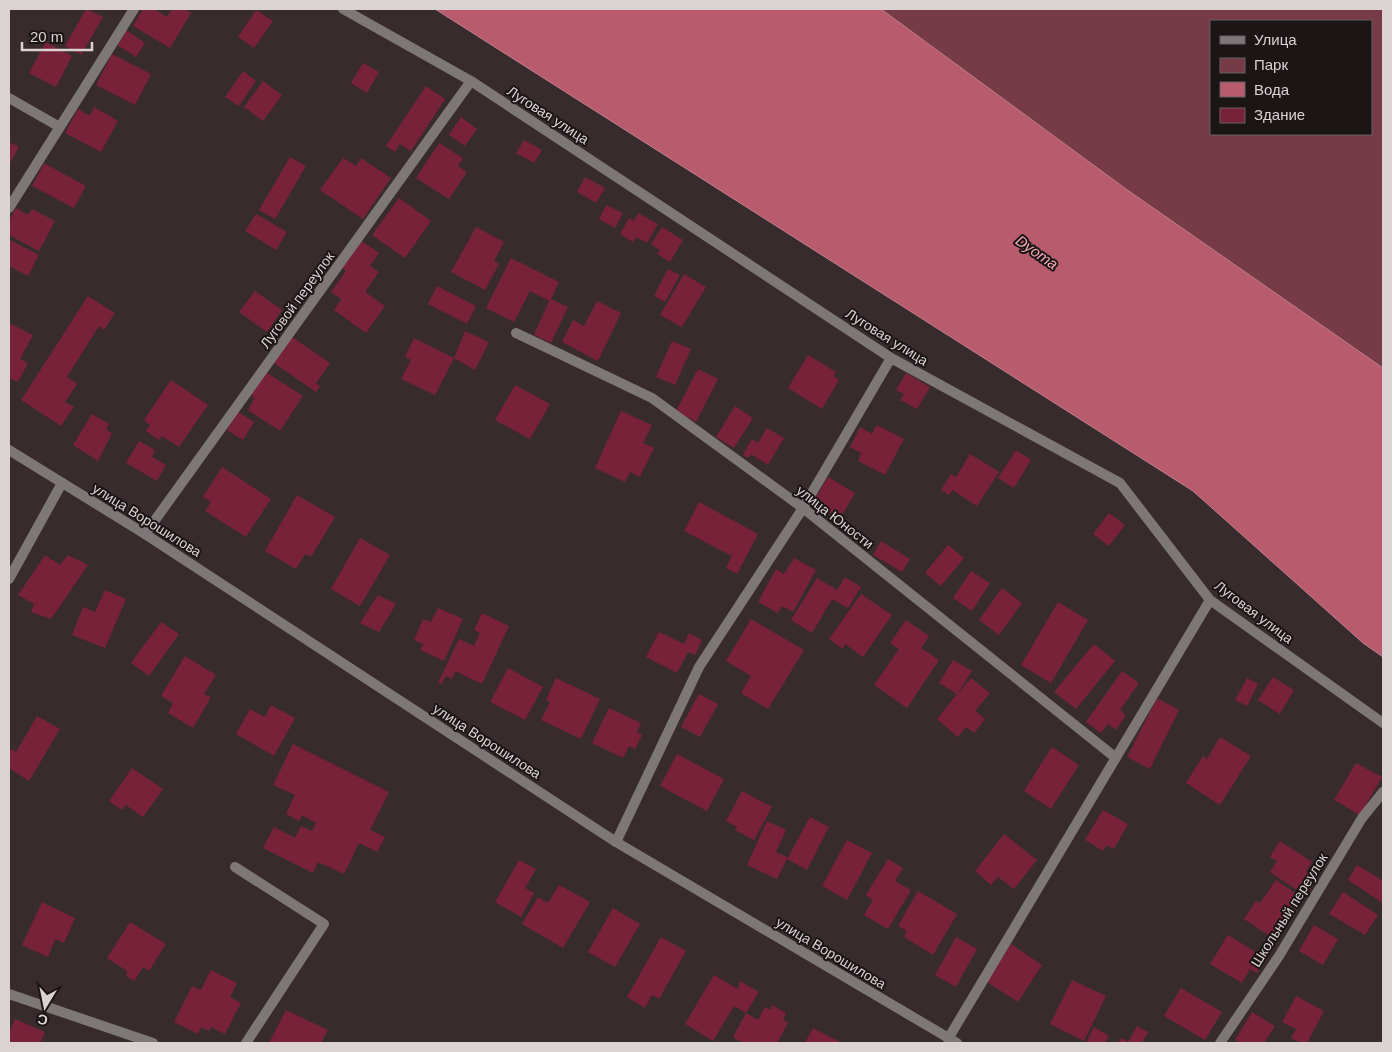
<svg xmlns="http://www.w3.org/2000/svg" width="1392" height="1052" font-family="Arial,sans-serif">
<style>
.green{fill:#763b46;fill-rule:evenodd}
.water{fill:#b75b6d;stroke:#c27f8c}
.building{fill:#782239}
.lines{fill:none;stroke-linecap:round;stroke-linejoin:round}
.service{stroke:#7e7778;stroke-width:10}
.minor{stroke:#7e7778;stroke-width:10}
.tertiary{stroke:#7e7778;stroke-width:10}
.labels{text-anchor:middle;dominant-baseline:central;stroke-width:4;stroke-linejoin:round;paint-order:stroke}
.street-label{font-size:14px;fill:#dbd2d3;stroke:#1b1516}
.water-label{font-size:15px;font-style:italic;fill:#f7abb7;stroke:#1b1516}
</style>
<rect width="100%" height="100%" fill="#382b2d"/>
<!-- green -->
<path class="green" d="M881,9h502v359l-257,-179zM1211,21h160v113h-160z"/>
<!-- water -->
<path class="water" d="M435,9h446l245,180 257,179v289l-20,-14 -170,-152z"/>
<!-- building -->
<path class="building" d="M86,9l17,8 -22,38 -16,-9z
M143,9h11l13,8 5,-8h13l6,4 -21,35 -37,-22z
M256,10l17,11 -19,27 -16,-11z
M126,30l19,13 -9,14 -19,-12z
M46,42l26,14 -16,31 -27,-14z
M112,54l39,20 -16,31 -39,-20z
M363,63l16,9 -12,21 -16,-10z
M243,71l13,10 -17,25 -14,-9z
M263,81l19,14 -19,26 -19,-14z
M426,86l19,13 -34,52 -11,-7 -5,8 -9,-6z
M94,107l24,14 -17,31 -36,-19 13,-24 12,7z
M461,117l16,12 -12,17 -16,-11z
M524,140l18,10 -8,13 -18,-10z
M9,142l10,5 -10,18z
M439,143l24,15 -5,8 9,6 -18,27 -33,-21z
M290,157l16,9 -31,53 -16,-9z
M343,158l13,8 5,-8 30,20 -28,41 -43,-29z
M44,163l42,23 -12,22 -42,-22z
M585,177l20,11 -9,15 -19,-11z
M399,198l32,23 -26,37 -33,-23z
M606,205l17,8 -8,15 -16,-9z
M16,208l12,7 4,-6 23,12 -16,30 -30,-16v-14z
M638,213l20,11 -11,19 -11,-6 -3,5 -13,-8 9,-16 5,3z
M256,214l31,18 -11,18 -31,-19z
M476,227l28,15 -10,19 5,3 -14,26 -34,-18z
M662,227l21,13 -13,22 -13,-8 3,-4 -9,-6z
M10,240l29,15 -11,21 -19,-10z
M360,240l19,13 -9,13 9,6 -14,20 20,14 -19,27 -32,-23 7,-11 -10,-7 15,-21 -5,-4z
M511,258l48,24 -8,17 17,8 -17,36 -17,-8 15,-34 -19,-10 -16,31 -28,-14z
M668,269l12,6 -15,27 -11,-6z
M684,274l22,13 -24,40 -22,-12z
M437,286l39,20 -9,18 -39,-20z
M255,291l27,19 -15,22 -28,-20z
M88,296l27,17 -11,17 -5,-4 -32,51 10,7 -12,18 9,5 -13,19 -40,-26z
M597,301l24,12 -23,48 -36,-19 11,-22 11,6z
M9,323l24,12 -13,24 8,4 -10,19 -9,-4z
M465,331l24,11 -14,28 -21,-12z
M292,337l38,26 -14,20 4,3 -4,6 -42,-29z
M414,338l40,20 -19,37 -34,-16 10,-19 -6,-3z
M672,341l19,8 -16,36 -19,-8z
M808,355l28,17 -3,4 6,4 -17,29 -34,-21z
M698,369l20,10 -22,43 -20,-11z
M266,372l37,24 -23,35 -32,-21 6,-11 -3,-5z
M906,373l24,14 -13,22 -17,-9 4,-6 -8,-4z
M171,380l37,25 -29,42 -17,-11 -3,4 -13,-9 4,-6 -6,-5z
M515,385l35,19 -20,35 -35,-19z
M735,406l18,12 -19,30 -18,-11z
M621,411l31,14 -9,18 11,5 -14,29 -10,-5 -5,10 -30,-14z
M238,412l16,10 -11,18 -16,-10z
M92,414l17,10 -3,6 6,3 -14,28 -25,-16z
M877,425l27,14 -19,36 -27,-14 3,-8 -11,-6 10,-20 12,7z
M767,428l17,10 -16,27 -17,-11 -3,4 -5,-3 9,-16 6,4z
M139,441l16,9 -3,7 14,8 -9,16 -31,-18z
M1016,450l15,10 -17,28 -16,-10z
M970,454l29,18 -22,34 -25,-16 -3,5 -8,-5 10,-16 5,3z
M222,467l49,32 -25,38 -41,-26 6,-9 -8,-5z
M828,477l27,16 -15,26 -27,-17z
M297,495l38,22 -24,40 -6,-3 -9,15 -31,-18z
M699,502l59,32 -21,40 -11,-6 6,-12 -48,-25z
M1109,513l16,12 -16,21 -16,-12z
M360,538l30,17 -30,51 -29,-17z
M881,541l29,18 -8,13 -29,-17z
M948,545l16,13 -23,28 -16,-13z
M45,555l15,10 8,-10 20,10 -37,54 -20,-7 3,-8 -16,-9z
M794,558l22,12 -23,42 -11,-6 -4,7 -20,-11 18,-33 8,5z
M971,571l19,12 -18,28 -19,-13z
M845,577l16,10 -13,21 -16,-9 -20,34 -21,-13 26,-42 20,12z
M1002,588l20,15 -23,32 -20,-15z
M105,590l21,9 -21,49 -33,-13 11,-28 12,5z
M861,594l31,21 -29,42 -18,-13 -2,5 -14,-10z
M378,595l18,9 -17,28 -19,-9z
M1058,602l30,18 -37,63 -30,-18z
M438,608l25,11 -19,42 -24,-11 3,-6 -9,-4 9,-21 8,3z
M482,613l27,13 -27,58 -27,-13 -3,8 -6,-3 -5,8 -3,-1 21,-44 15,7 6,-13 -6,-3z
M751,619l53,31 -36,59 -27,-16 10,-17 -25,-15z
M906,620l23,16 -8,12 18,12 -32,48 -33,-23 25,-36 -9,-6z
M161,622l18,12 -30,42 -18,-13z
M659,632l25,12 5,-11 13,7 -7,15 -7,-3 -11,21 -31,-16z
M1094,644l21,17 -39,48 -22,-17z
M185,656l31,19 -12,19 7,3 -18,31 -25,-15 5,-10 -12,-7z
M953,660l19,11 -15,23 14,-16 19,15 -15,18 10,8 -11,14 -8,-6 -8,10 -21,-18 20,-25 -18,-11z
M508,668l35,19 -18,33 -35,-18z
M1122,671l17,12 -19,27 6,5 -10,15 -8,-6 -7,9 -15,-11z
M1273,677l21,13 -14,24 -22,-14z
M556,678l44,21 -19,40 -40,-19 9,-18 -4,-2z
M1247,678l11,6 -11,22 -12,-6z
M699,694l19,10 -18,33 -19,-10z
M1157,698l22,12 -29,59 -23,-12z
M271,705l24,13 -21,38 -38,-22 14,-25 15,8z
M609,708l32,15 -4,9 5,3 -7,14 -6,-3 -6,12 -31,-15z
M37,716l23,13 -31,52 -20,-13v-14l2,-5 5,3z
M1220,737l31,19 -31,49 -34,-22 17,-27 4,3z
M293,744l96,48 -19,38 15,7 -8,15 -18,-9 -15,31 -26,-12 -5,11 -50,-25 11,-21 21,11 6,-12 11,5 4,-8 -14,-8 -3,6 -13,-7 9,-19 -22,-10z
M1052,747l27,18 -28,44 -27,-18z
M677,754l47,25 -17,32 -47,-25z
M1356,763l26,14 -22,38 -26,-15z
M132,768l31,21 -20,28 -17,-12 -4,5 -13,-9z
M742,791l30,16 -18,33 -19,-10 2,-3 -11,-6z
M1103,810l25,14 -14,25 -7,-4 -4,6 -18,-11z
M810,817l19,10 -22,43 -20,-11z
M767,821l19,9 -10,22 11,5v2l-10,20 -30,-14z
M1004,834l33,26 -23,29 -16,-12 -7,8 -16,-14z
M847,840l25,13 -25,47 -25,-14z
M1280,841l32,21 -6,9 11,7 -11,18 -36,-24 7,-11 -7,-4z
M888,859l15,9 -8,13 16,9 -23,39 -24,-14 9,-15 -7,-5z
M519,860l17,9 -11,19 9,5 -13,24 -26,-15z
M1357,865l26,16v22l-35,-23z
M1276,880l22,15 -15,22 4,3 -13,19 -30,-20 12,-18 4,2z
M559,885l31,17 -27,46 -41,-24 16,-27 10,6z
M918,891l39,23 -24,41 -29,-18 3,-6 -9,-5z
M1343,892l35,23 -13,20 -36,-21z
M42,902l33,16 -11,25 -9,-4 -7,18 -26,-12z
M613,908l27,16 -25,43 -27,-15z
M130,922l36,22 -17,27 -6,-4 -9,14 -8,-5 1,-5 -20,-13z
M1314,925l24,14 -15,26 -24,-14z
M1228,935l39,24 -10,14 -7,-4 -8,14 -32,-19z
M661,937l25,14 -27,48 -7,-4 -7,13 -18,-11z
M956,937l21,12 -21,38 -21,-12z
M1011,944l31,21 -24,37 -31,-20z
M211,970l26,13 -7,14 11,6 -16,31 -14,-7 -2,4 -8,-4 -3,7 -24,-12 18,-36 9,4z
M714,975l24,14 2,-8 19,11 -13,21 12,7 7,-13 6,3 1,-5 14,8 -3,7 5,3 -11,20h-34l-10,-6 13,-24 -12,-7 -21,35 -28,-17z
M1072,980l34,16 -22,45 -34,-17z
M1181,988l41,24 -17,28 -41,-24z
M1296,996l28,15 -17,32h-6l-10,-5 5,-9 -14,-7z
M286,1010l42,20 -7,13h-52z
M1252,1012l23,14 -11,17h-23l-6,-3z
M15,1019l30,13 -5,11h-31v-10z
M1137,1026l11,6 -6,11h-24l3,-5 7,4z
M1094,1027l15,9 -4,7h-19z
M813,1028l29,15h-37z"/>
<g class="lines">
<!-- service -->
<path class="service" d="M235,867l89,57 -78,119"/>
<!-- minor -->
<path class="minor" d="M343,9l128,72 420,277 229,125 90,117 173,123
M9,98l49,28
M9,208l125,-199
M516,333l136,65 151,110 313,250
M145,534l326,-453
M9,579l53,-96
M616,842l83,-175 104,-159 88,-150
M9,994l144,49
M948,1039l262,-439
M1220,1043l59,-87 83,-138 21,-26"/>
<!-- tertiary -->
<path class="tertiary" d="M9,450l136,84 471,308 341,201"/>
</g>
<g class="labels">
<!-- street labels -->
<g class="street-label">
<text transform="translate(548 115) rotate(33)">Луговая улица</text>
<text transform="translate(297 300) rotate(-54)">Луговой переулок</text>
<text transform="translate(887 337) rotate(32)">Луговая улица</text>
<text transform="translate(835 517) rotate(38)">улица Юности</text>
<text transform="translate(147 520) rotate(32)">улица Ворошилова</text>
<text transform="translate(1254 612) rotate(37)">Луговая улица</text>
<text transform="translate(487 741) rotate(33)">улица Ворошилова</text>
<text transform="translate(1289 910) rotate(-58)">Школьный переулок</text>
<text transform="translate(831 953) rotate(31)">улица Ворошилова</text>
</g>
<!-- water labels -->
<g class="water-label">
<text transform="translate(1037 252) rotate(35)">Dyoma</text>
</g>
</g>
<!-- border -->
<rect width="1392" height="1052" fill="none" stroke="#dbd2d3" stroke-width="20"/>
<!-- legend -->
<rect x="1210" y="20" width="162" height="115" fill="#1b1516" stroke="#686162"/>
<rect x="1220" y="36" width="25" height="8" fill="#7e7778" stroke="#686162"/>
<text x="1254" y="45" font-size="15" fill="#dbd2d3">Улица</text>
<rect x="1220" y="58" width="25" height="15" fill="#763b46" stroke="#686162"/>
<text x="1254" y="70" font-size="15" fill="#dbd2d3">Парк</text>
<rect x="1220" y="82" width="25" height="15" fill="#b75b6d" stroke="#686162"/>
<text x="1254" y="95" font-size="15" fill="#dbd2d3">Вода</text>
<rect x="1220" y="108" width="25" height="15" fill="#782239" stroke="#686162"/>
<text x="1254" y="120" font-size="15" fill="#dbd2d3">Здание</text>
<!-- north arrow -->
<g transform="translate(45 1007) rotate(190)" stroke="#1b1516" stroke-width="4" paint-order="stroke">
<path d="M0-4L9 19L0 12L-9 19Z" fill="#dbd2d3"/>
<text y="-8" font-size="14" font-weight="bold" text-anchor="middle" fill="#dbd2d3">С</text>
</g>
<!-- scale -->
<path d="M22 42v8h70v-8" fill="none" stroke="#dbd2d3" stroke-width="2.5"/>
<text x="30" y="42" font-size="15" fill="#dbd2d3" stroke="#1b1516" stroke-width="4" paint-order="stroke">20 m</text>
</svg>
